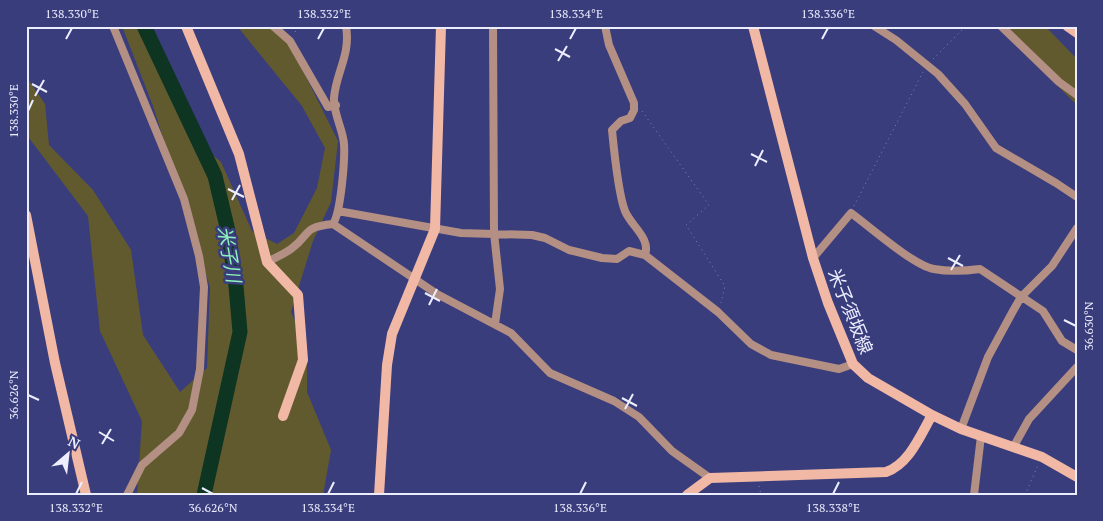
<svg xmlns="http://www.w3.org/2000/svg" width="1103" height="521" font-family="'PT Serif','Noto Sans JP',serif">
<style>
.green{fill:#625a2f}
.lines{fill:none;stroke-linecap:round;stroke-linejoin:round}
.river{stroke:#0e3522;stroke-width:15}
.path{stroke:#8183af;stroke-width:1;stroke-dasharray:1 4;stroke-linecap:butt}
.street{stroke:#b38f84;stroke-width:8}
.secondary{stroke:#f1b8a6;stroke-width:10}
.ticks{fill:none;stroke:#eceefe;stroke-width:2}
.labels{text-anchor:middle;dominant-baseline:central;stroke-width:5;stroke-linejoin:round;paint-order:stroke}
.street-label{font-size:18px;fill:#eceefe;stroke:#3a3d7c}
.water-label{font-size:19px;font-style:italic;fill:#8df3ba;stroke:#3a3d7c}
.neatline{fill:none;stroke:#eceefe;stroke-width:2}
.ticks-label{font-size:12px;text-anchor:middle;fill:#eceefe}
</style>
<rect width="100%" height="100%" fill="#3a3d7c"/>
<!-- green -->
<path class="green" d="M122,26h20l44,106 35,30 31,69 25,13 17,-11 23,-45 8,-40 -23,-42 -65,-80h31l22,19 48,96 -7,61 -18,39 -22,71 16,35v45l24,58 -8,45h-186l5,-74 -42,-90 -12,-115 -62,-82v-58l19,28 4,41 44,45 38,60 12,85 37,57 27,-24 3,-81 -57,-181z
M997,26h48l32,33v46z"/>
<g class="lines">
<!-- river -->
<path class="river" d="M144,26l71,150 13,55 8,55 4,46 -36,163"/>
<!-- path -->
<path class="path" d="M295,26l1,9
M933,59l33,-33
M642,111l67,94 -23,20 39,61 -4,17
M854,206l69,-134
M759,486l2,9
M1025,495l13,-30"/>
<!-- street -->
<path class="street" d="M113,26l71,173 15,57 5,31 -4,82 -8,41 -13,23 -37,32 -15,30
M273,26l17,15 38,66 8,-2
M493,26l1,207 6,56 -5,35
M605,26l4,19 25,58v7l-4,8 -9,3 -9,9c2,20 6,63 13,81 6,15 26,27 20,44
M874,26l22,14 42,34 27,30 31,44 60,35 21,14
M1001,26l58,56 18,13
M338,211l123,22 71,2 13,3 24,12 33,8 15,1 12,-8 16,4 73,57 33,32 20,11 68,14 14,-5
M333,224c8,-12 12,-65 11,-80 -1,-15 -11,-31 -10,-46 2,-26 17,-43 12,-72
M813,258l38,-45c18,13 63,53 83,56 15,3 31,2 46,0l63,42 19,30 15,9
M267,262c8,-4 17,-8 24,-13 20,-14 10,-22 42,-25l104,70 74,39 39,40 64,28 25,16 33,34 38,27
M961,429l27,-72 25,-46 8,-14 31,-31 25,-38
M1014,446l15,-27 48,-52
M974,495l7,-59"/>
<!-- secondary -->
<path class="secondary" d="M186,26l53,128 28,108 31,33 5,65 -20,56
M753,26l60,232 15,45 25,61 15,14 64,37 29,14 81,28 35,20
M1067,26l10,7
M26,215l29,148 31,132
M379,495l8,-130 5,-31 43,-105 6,-203
M687,495l23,-17 176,-6c23,-8 34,-36 46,-57"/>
</g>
<!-- ticks -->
<path class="ticks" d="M66,39l6,-11M318,39l6,-11M570,39l6,-11M822,39l6,-11M555,49l15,8M558,61l9,-15M32,84l15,8M35,96l9,-16M28,111l5,-11M751,154l16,8M755,166l8,-16M228,189l16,8M232,200l8,-15M948,258l15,8M951,270l9,-15M425,293l15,8M429,305l8,-16M1064,320l12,6M28,395l11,5M622,398l15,8M625,409l8,-15M99,432l15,9M102,444l9,-15M202,488l11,6M76,494l6,-12M328,494l6,-12M580,494l6,-12M833,494l6,-12"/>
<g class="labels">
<!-- street labels -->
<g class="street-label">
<text transform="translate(851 311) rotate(68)">米子須坂線</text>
</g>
<!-- water labels -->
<g class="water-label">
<text transform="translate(230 254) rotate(80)">米子川</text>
</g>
</g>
<!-- border -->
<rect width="1103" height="521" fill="none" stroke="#3a3d7c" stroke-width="55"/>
<!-- north arrow -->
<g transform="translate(68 454) rotate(28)" stroke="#3a3d7c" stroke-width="4" paint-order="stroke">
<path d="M0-4L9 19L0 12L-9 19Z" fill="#eceefe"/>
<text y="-8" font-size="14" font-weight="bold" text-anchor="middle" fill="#eceefe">N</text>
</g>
<rect x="28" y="28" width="1048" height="466" class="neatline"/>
<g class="ticks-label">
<text x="72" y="18">138.330°E</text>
<text x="324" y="18">138.332°E</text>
<text x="576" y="18">138.334°E</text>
<text x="828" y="18">138.336°E</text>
<text transform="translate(14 111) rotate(-90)" y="4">138.330°E</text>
<text transform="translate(1089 326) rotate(-90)" y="4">36.630°N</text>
<text transform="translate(14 395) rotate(-90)" y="4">36.626°N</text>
<text x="76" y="512">138.332°E</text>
<text x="213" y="512">36.626°N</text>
<text x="328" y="512">138.334°E</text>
<text x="580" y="512">138.336°E</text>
<text x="833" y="512">138.338°E</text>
</g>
</svg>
